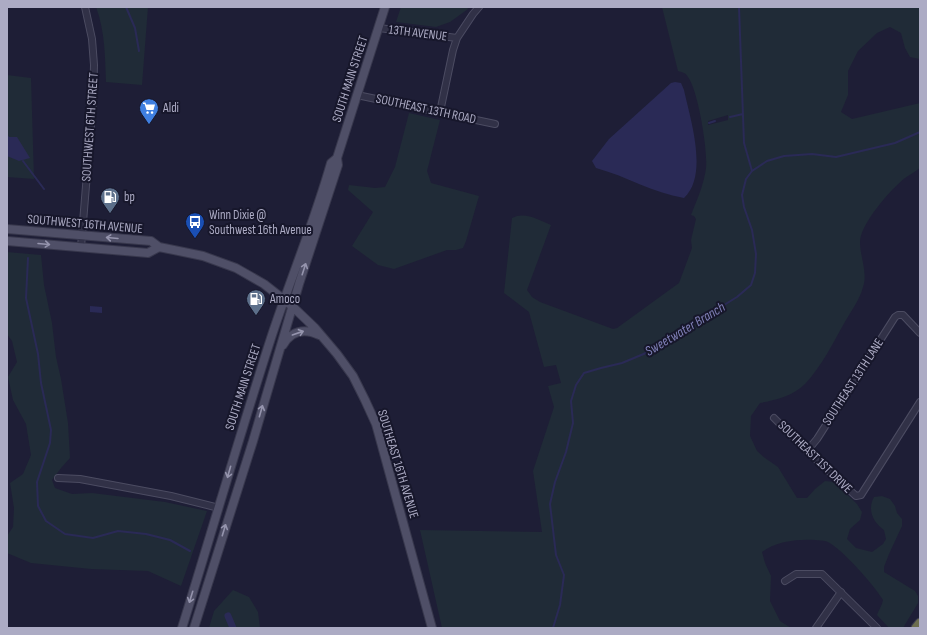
<svg xmlns="http://www.w3.org/2000/svg" width="927" height="635" font-family="'Sofia Sans Condensed',sans-serif">
<style>
.green{fill:#202b37;fill-rule:evenodd}
.water{fill:#2a2a56}
.lines{fill:none;stroke-linecap:round;stroke-linejoin:round}
.stream{stroke:#2a2a56;stroke-width:2}
.canal{stroke:#2a2a56;stroke-width:7}
.minor-casing{stroke:#4c4c62;stroke-width:8}
.major-casing{stroke:#38384d;stroke-width:10}
.highway-casing{stroke:#39394e;stroke-width:11}
.minor{stroke:#313147;stroke-width:6}
.major{stroke:#4f4f67;stroke-width:8}
.highway{stroke:#6c6d4e;stroke-width:9}
.oneway{stroke:#9594ad}
.labels{text-anchor:middle;dominant-baseline:central;stroke-width:4;stroke-linejoin:round;paint-order:stroke}
.street-label{font-size:13px;fill:#acabc4;stroke:#17172b}
.poi-label{font-size:13px;fill:#acabc4;stroke:#17172b;text-anchor:start}
.water-label{font-size:14px;font-style:italic;fill:#8181b8;stroke:#17172b}
</style>
<rect width="100%" height="100%" fill="#1e1e36"/>
<!-- green -->
<path class="green" d="M96,7h52l-6,78 -36,-3c-1,-26 -1,-51 -10,-75z
M401,7h66l1,2 -18,13 -14,5 -40,-5z
M662,7h258v52l-10,-2 -5,-9 -4,-15 -11,-6 -13,6 -19,18 -10,20v24l-7,17 11,7 68,-16v65c-5,4 -11,7 -15,10 -14,11 -45,46 -45,64 0,15 8,31 3,45 -3,12 -11,23 -17,33 -12,21 -24,46 -41,64 -12,12 -29,16 -45,19l-9,13 -1,20 7,15 8,7 13,9 19,31h10l8,-9 10,-8 9,1 23,22 5,8 -2,8 -10,9 -3,10 9,9 16,4 11,-8 3,-5 -2,-9c-11,-8 -17,-20 -10,-33l8,-1 8,3 5,7 2,7 5,6v7l-13,28 -5,13v5l31,19 3,5v7l-15,25h-14l-12,-13c2,-6 5,-9 6,-15 -9,-15 -40,-50 -55,-58 -3,-2 -9,-1 -12,-2 -19,-1 -39,1 -54,12l3,11 6,13 -1,25 10,20 11,7h-349l-22,-98 122,2 -9,-61 21,-64 -6,-21 13,-3 -5,-18 -12,2 -15,-55 -25,-19 8,-75c13,-7 27,2 39,7l-24,65 5,7 8,5 73,27 4,-1 62,-45 13,-35 -1,-8 5,-21 -2,-3 -3,-1c6,-15 13,-31 15,-47 2,-17 -8,-78 -18,-91 -2,-4 -6,-5 -10,-6zM728,115v5l-20,5v-4z
M7,75l24,3 3,101 -27,-2z
M409,113l31,7 -13,51 4,12 48,13 -13,45 -3,7 -7,2h-9l-53,19 -16,-4 -26,-19 21,-34 -25,-22 1,-5 26,3 10,-1 10,-20z
M7,252l34,3 3,30 8,38 4,34 5,22 7,44 2,35 -9,10 -9,12 3,8 17,6 20,-1 73,9 42,9 -26,75 -33,-15 -57,-2 -60,-6 -24,-10v-17l6,-9 1,-19 -4,-25 13,-9 8,-19 -5,-31 -13,-24 -5,-23 9,-15 -5,-21 -5,-7z
M233,590l16,7 9,15 2,16h-51l5,-17z"/>
<!-- water -->
<path class="water" d="M675,82l6,1 3,7c6,28 25,85 0,108 -31,-5 -58,-22 -88,-30l-4,-7 17,-22 62,-56z
M7,134l2,3h8l13,21 -11,3 -12,-5z
M90,306l12,1v6l-12,-1z"/>
<g class="lines">
<!-- stream -->
<path class="stream" d="M126,7l9,21 4,23
M739,7l5,136 8,28
M730,117l13,-3
M709,123l6,-2
M23,161l21,28
M28,258l-2,40 12,56 3,29 10,47 -1,13 -13,39 1,24 8,15 19,13 28,4 25,-7 28,3 24,6 20,11
M553,628l7,-23 4,-30 -8,-20 -6,-51 5,-22 11,-30 7,-29 -2,-22 5,-16 8,-12 17,-5 21,-5 24,-10 91,-56 14,-12 4,-12 1,-19 -4,-24 -8,-23 -2,-12 4,-16 6,-8 15,-10 17,-5 28,-2 24,3 59,-14 25,-11"/>
<!-- canal -->
<path class="canal" d="M228,616l5,12"/>
<!-- minor casing -->
<g class="minor-casing">
<path id="minor" d="M379,28l78,10
M357,95l138,29
M440,112l13,-62 4,-12 16,-24 6,-7
M81,247l12,-147 1,-35 -2,-26 -7,-32
M774,418l33,33 49,45 5,-1 59,-93
M807,451l10,-12 78,-122 3,-2h5l17,18
M58,478l22,1 91,17 48,12
M785,581l11,-7h26l55,54
M816,628l25,-36"/>
</g>
<!-- major casing -->
<g class="major-casing">
<path id="major" d="M7,229l144,12 8,6 44,9 33,12 28,16 28,22 23,22 22,26 16,22 12,24 11,24 56,204
M7,241l141,12 11,-6
M283,345c8,-14 21,-17 36,-10
M182,628c30,-97 58,-194 89,-290 19,-58 43,-115 60,-175l6,-5 48,-151
M194,628l59,-187 46,-157 39,-119 -1,-7"/>
</g>
<!-- highway casing -->
<g class="highway-casing">
<path id="highway" d="M916,628l4,-5"/>
</g>
<!-- minor -->
<use href="#minor" class="minor"/>
<!-- major -->
<use href="#major" class="major"/>
<!-- highway -->
<use href="#highway" class="highway"/>
</g>
<!-- one-way arrows -->
<defs><path id="oneway-shaft" d="M-6 0H5M1.5-3L5.5 0L1.5 3" fill="none" stroke-width="1.6" stroke-linecap="round" stroke-linejoin="round"/></defs>
<g class="oneway">
<use href="#oneway-shaft" transform="translate(112 238) rotate(-175)"/>
<use href="#oneway-shaft" transform="translate(44 244) rotate(5)"/>
<use href="#oneway-shaft" transform="translate(304 269) rotate(-72)"/>
<use href="#oneway-shaft" transform="translate(298 333) rotate(-19)"/>
<use href="#oneway-shaft" transform="translate(261 411) rotate(-74)"/>
<use href="#oneway-shaft" transform="translate(229 472) rotate(106)"/>
<use href="#oneway-shaft" transform="translate(224 530) rotate(-73)"/>
<use href="#oneway-shaft" transform="translate(191 597) rotate(107)"/>
</g>
<!-- icons -->
<defs>
<g id="supermarket-pin" transform="scale(1)"><path d="M0 17L-7.5 6A9.5 9.5 0 1 1 7.5 6Z" fill="#3f7fe0" stroke="#17172b"/><path d="M-6-5.5h2.5l.6 2H6L4.5 2H-2.5L-4.4-4H-6ZM-1.5 3.2a1.3 1.3 0 1 0 .1 0ZM3 3.2a1.3 1.3 0 1 0 .1 0Z" fill="#fff"/></g>
<g id="fuel-pin" transform="scale(1)"><path d="M0 17L-7.5 6A9.5 9.5 0 1 1 7.5 6Z" fill="#5c6f8a" stroke="#17172b"/><path d="M-5.5-6h7V0h2V4h1.3V-2.5L3-4.5l.8-.8L6-3V5H2.5V1h-1V6h-7ZM-4.2-4.7v3.2H.2V-4.7Z" fill="#fff"/></g>
<g id="bus-pin" transform="scale(1)"><path d="M0 17L-7.5 6A9.5 9.5 0 1 1 7.5 6Z" fill="#1a4fb4" stroke="#17172b"/><path d="M-5-6H5V4H4V6H2V4H-2V6H-4V4H-5ZM-3.5-4V0h7V-4ZM-3.5 1.2v1.5H-2V1.2ZM2 1.2v1.5H3.5V1.2Z" fill="#fff"/></g>
</defs>
<g fill-rule="evenodd">
<use href="#supermarket-pin" x="149" y="108"/>
<use href="#fuel-pin" x="110" y="197"/>
<use href="#bus-pin" x="195" y="222"/>
<use href="#fuel-pin" x="256" y="299"/>
</g>
<g class="labels">
<!-- street labels -->
<g class="street-label">
<text transform="translate(418 33) rotate(7)">13TH AVENUE</text>
<text transform="translate(350 79) rotate(-72)">SOUTH MAIN STREET</text>
<text transform="translate(426 109) rotate(12)">SOUTHEAST 13TH ROAD</text>
<text transform="translate(90 127) rotate(-86)">SOUTHWEST 6TH STREET</text>
<text transform="translate(85 224) rotate(5)">SOUTHWEST 16TH AVENUE</text>
<text transform="translate(853 382) rotate(-57)">SOUTHEAST 13TH LANE</text>
<text transform="translate(243 387) rotate(-72)">SOUTH MAIN STREET</text>
<text transform="translate(815 457) rotate(44)">SOUTHEAST 1ST DRIVE</text>
<text transform="translate(398 464) rotate(73)">SOUTHEAST 16TH AVENUE</text>
</g>
<!-- poi labels -->
<g class="poi-label">
<text x="163" y="108">Aldi</text>
<text x="124" y="197">bp</text>
<text x="209" y="215">Winn Dixie @<tspan x="209" dy="15">Southwest 16th Avenue</tspan></text>
<text x="270" y="299">Amoco</text>
</g>
<!-- water labels -->
<g class="water-label">
<text transform="translate(685 329) rotate(-31)">Sweetwater Branch</text>
</g>
</g>
<!-- border -->
<rect width="927" height="635" fill="none" stroke="#acabc4" stroke-width="16"/>
</svg>
